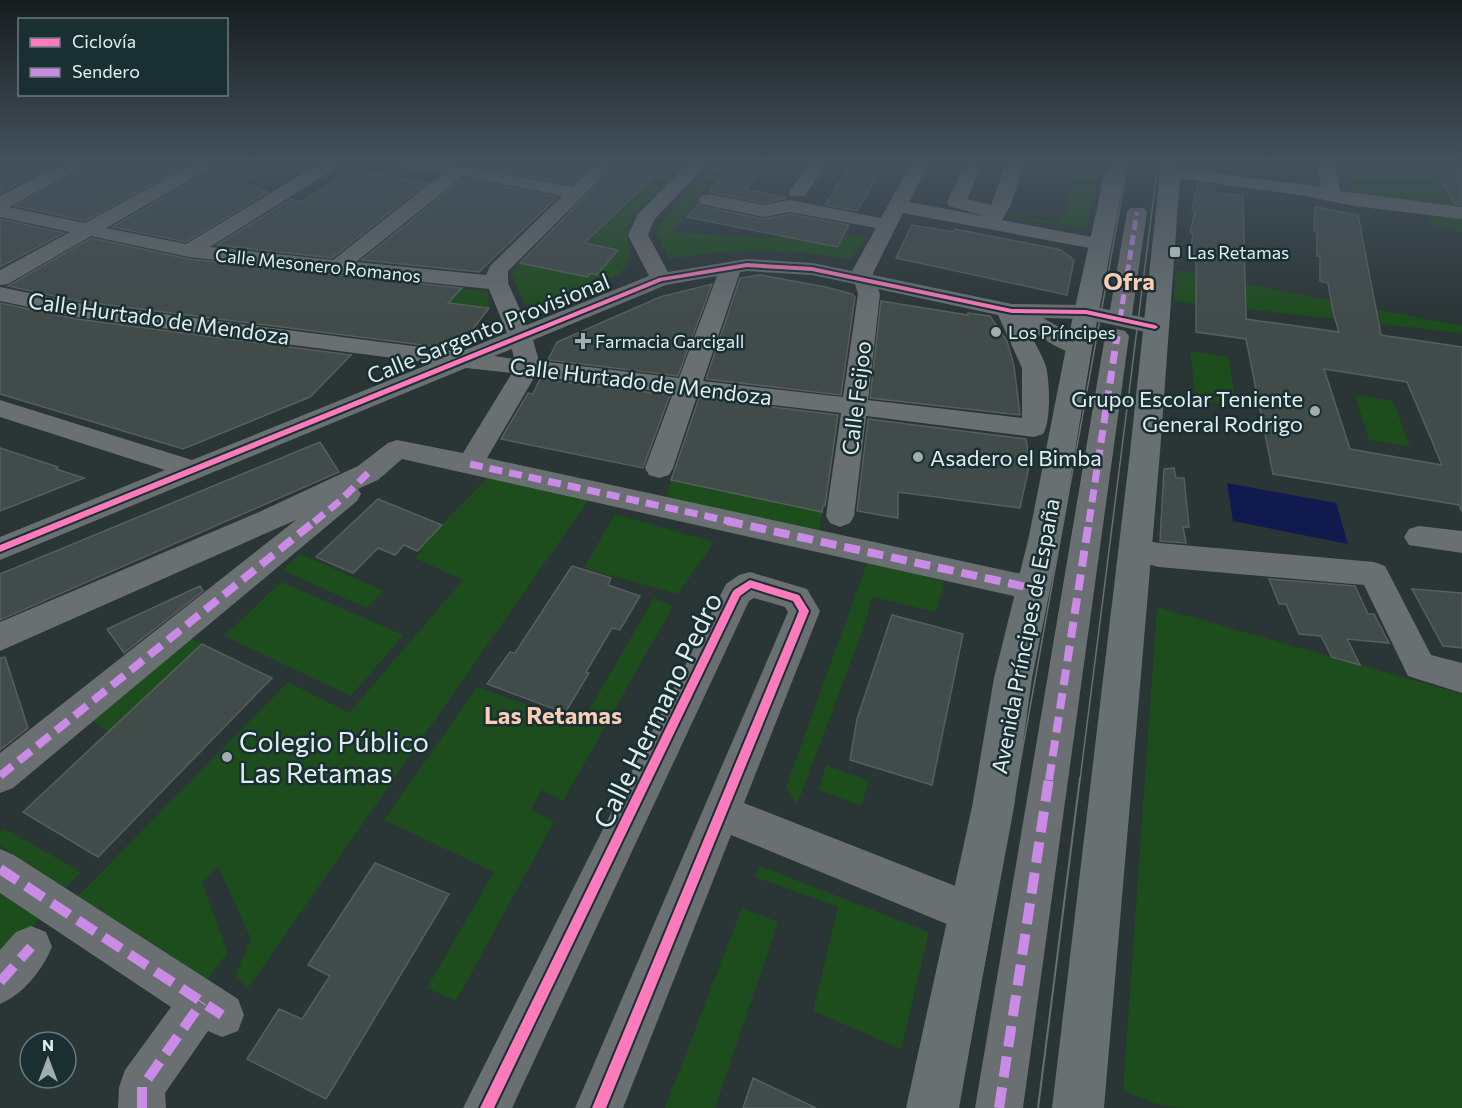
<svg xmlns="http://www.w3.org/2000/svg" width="1462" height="1108" font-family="Commissioner,sans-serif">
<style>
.green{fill:#1d4c1d}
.water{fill:#111a4f}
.building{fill:#414b4a;stroke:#555f5e;stroke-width:1.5;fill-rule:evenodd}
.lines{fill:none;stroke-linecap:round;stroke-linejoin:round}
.minor{fill:#6a6f71;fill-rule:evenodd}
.major{fill:#687072;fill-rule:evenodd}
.tram-far1{stroke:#697071;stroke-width:1.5}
.tram{stroke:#697071;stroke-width:2}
.quiet-far3{stroke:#ca8be6;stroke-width:5;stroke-dasharray:10 5;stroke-linecap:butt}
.quiet-far2{stroke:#ca8be6;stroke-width:7;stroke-dasharray:13 7;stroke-linecap:butt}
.quiet-far1{stroke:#ca8be6;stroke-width:8;stroke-dasharray:16 8;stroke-linecap:butt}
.quiet{stroke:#ca8be6;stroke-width:10;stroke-dasharray:21 10;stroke-linecap:butt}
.cycleway-casing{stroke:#1a2f32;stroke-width:4}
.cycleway{fill:#fd7abc;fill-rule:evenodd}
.poi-dot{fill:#a1adaf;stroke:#1a2f32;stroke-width:2}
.labels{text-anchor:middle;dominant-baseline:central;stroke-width:5;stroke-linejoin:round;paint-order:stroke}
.far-poi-label{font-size:18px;fill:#e1eef0;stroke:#1a2f32;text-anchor:start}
.far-street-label{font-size:18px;fill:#e1eef0;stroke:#1a2f32}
.street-label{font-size:22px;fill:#e1eef0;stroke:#1a2f32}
.poi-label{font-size:22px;fill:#e1eef0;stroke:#1a2f32;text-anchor:end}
.far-district-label{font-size:24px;font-weight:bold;fill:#fbcdb7;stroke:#1a2f32}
.neighbourhood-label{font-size:24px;font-weight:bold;fill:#fbcdb7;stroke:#1a2f32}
.near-street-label{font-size:27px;fill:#e1eef0;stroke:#1a2f32}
.near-poi-label{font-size:27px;fill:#e1eef0;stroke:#1a2f32;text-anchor:start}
</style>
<rect width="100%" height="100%" fill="#2a3536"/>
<!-- green -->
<path class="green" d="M632,163h53l-59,65c2,22 10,31 -8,47l-90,36 -17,-38 29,-30 7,1z
M713,163h16l-33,34 4,1 -28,34 89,6 106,-3 -17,25c-63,-13 -118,-11 -181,-1l-13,-27 1,-5z
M1072,163h28l-13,66 -81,-11 5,-3 48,7 7,-9z
M1346,163h116v43l-110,-12z
M1431,215l31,4v14l-30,-7 -4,-9z
M1176,270l286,56v7l-288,-32z
M405,283l82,8 2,17 -49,-6z
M1190,351l38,6 8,49 -40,-6z
M1355,395l38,6 17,46 -41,-7z
M488,477l102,21 -342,490 -13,-11 16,-38 -33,-73 -16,17 26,69 -21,28 -129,-84 210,-214 61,31 114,-133 -48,-22 7,-7h-5z
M671,480l151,32 -3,18 -153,-32z
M615,514l99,28 -36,52 -94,-26z
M300,554l84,37 -17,17 -85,-38z
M867,563l78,18 -9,31 -64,-15 -7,27 -68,181 -11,-18z
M281,582l122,53 -52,61 -127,-60z
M654,598l19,8 -110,195 -21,-11 -11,19 23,13 -98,179 -29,-13 67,-116 -110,-52 93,-133 104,37z
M1157,607l305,87v414h-275l-24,-2 -40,-15z
M189,637l13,7 -93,88 -19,-13z
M826,765l43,16 -8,25 -42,-16z
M4,828l77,44 -16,16 -65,-43v-13z
M760,866l169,66 -28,117 -88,-38 25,-104 -83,-30z
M0,890l44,23 -44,49z
M742,908l36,14 -63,186h-50z"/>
<!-- water -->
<path class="water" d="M1227,483l109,20 12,41 -115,-23z"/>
<!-- building -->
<path class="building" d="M0,163h59l-59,30z
M88,163h102l-105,58 -70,-15 69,-37z
M218,163h57l-31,20 24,9 -82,50 -74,-15 102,-58z
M460,163h134l-23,22z
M618,163h51l-85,80 34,7 -21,25 -6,-2 -4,4 -67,-14z
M733,163h34l-21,26 41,9 -23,5 -55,-11z
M1430,163h32v42l-7,-1z
M850,166l30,6 -23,39 -32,-6z
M354,170l73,13 -95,75 -115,-13 74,-46 10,3z
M464,178l93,19 -78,75 -117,-12z
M1198,183l17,3v7l28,3 3,123 93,13 -6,-20 -5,-29 -8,-2v-25h-3v-24l-3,-1 1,-24 43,8 23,120 81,12v165l-3,-7 -186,-31 -27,-135 -50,-7v-74l-7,-1 4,-23 -3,-1 5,-22h-3zM1324,369l83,13 35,83 -92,-16z
M698,204l3,2 63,13 26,-5 59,11 -12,22 -150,-30z
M0,219l64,14 -64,34z
M912,225l42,7 1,-3 106,21 13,10 -7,35 -171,-37z
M91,238l98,21 273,29 -14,15 41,5 -20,26 -23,14 -369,-47 -69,-15z
M760,275l66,12 26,7 3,3 -14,98 -135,-16 34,-101z
M712,284l-34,92 -130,-16 9,-18 103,-45z
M881,301l87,14v-2l22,3 17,25 7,25 6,49 -150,-17z
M0,303l77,16 274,36 -41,42 -127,52 -183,-55z
M540,379l130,16 -27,73 -142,-29 27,-46 5,1z
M699,398l139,17 -13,91h-2l-1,6 -151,-32z
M868,419l158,20 4,23 -10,46 -122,-16v26l-41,-7z
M320,442l19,30 -339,148v-46z
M0,448l58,19 -2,2 28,9 -84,33z
M1174,468l2,10h8l5,49h-6l3,16 -26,-2 4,-72z
M378,499l64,26 -25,26 -13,-6 -9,10 -17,-7 -25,25 -37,-16z
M572,566l39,12 -3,7 32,11 -20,34 -8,-2 -26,44 3,1 -24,40 -78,-29 23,-32 5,1z
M1269,579l86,7 13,28h6l15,29 -42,-4 13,26 -28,-8 -11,-21 -22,-2 -13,-30h-7z
M200,586l3,5 -79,62 -17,-24z
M1412,589l50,4v55l-19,-2z
M892,615l71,19 -31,151 -82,-25 7,-41z
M202,644l70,34 -174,179 -75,-45z
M5,657l23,71 -28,22v-92z
M375,863l74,31 -123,205 -79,-40 32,-50 23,10 28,-43 -22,-11z
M753,1078l63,30h-73z"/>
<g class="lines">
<!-- minor -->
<path class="minor" d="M64,163h22l-3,4 -74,40 76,16 109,-60h22l-3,4 -107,61 80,16 134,-81h21l-3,4 -128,80 123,13 110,-87 -38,-5 -6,-1 -3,-4 63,2 113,22 25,-24h19l-108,108v12l19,42 122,-49 -21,-41 10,-21 51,-51h19l-54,57 -6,15 20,37 79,-13 65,4 40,8 24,-43 -86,-16 -26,5 -63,-13 -2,-4 2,-4 7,-2 56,11 26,-5 91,18 30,-55h18l-20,39 75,14 -35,-10 -2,-4 18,-39h18l-16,36 24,6 15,-42h18l-13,42 -9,15 105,20 3,4 -3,4 -7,2 -197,-37 -30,60v2l139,29 74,1 24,5 17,-98 3,-4h14l3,4 -15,103 31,7 3,5 -3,5 -8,2 -69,-15 -43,-1 44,25 4,5 -4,5c-20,5 -43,-15 -60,-25 6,12 15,26 19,39 4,15 5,55 -3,67l-9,3 -168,-21 -12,100 -4,7 -10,4 -10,-4 -4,-7 15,-103 -144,-17 -24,72 -4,7 -10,3 -10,-3 -4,-7 28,-75 -138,-17 -48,82 544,118 11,3 5,9 -5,9 -11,3 -629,-141 -24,21 -20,9 3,5 -4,7 -344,287 -13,5v-40l296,-233 -296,131v-29l259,-110 99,-46 30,-23 9,-3 66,13 49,-80 -46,-5 -466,192v-23l165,-67 -165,-53v-17l192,60 240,-97 -355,-46 -77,-16v-14l77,16 383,49 47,-19 -18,-44 -300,-32 -98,-21 -83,48 -8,1v-15l70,-38 -70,-15v-21zM463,176l99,20 -72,70 -4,9 -130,-13zM747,271l65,4 43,9 3,10 -15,103 -140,-16 37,-109zM717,276l-38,102 -140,-17 -6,-21 133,-55zM878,289l120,26 24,53v50l-154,-18 12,-106zM512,349l2,10 -20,-3z
M810,163h18l-23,33h-14l-2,-4z
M1317,163h18l5,28 122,16v12l-108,-13 -48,-10 -136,-19 -6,-1 -3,-4 3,-4 6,-1 151,20z
M1117,329l8,2 4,5 -106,772h-48l130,-772 4,-5z
M1419,526l43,5v22l-53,-8 -5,-8 5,-8z
M1135,539l24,4 215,19 11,4 46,89 31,8v30l-54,-17 -44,-91 -205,-18 -35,-9 -4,-8 4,-8z
M750,572l57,17 13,22 -76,192 242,95 6,15 -6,15 -15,6 -240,-99 -108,273h-48l213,-496 -3,-5 -31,-9 -5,3 -237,507h-49l263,-524 13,-9z
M0,849l14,6 224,144 6,16 -6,16 -16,6 -14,-6 -43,62 1,15h-48l1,-21 6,-17 46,-63 -171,-114z
M31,926l15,6 6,15c-10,23 -28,47 -52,57v-54l16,-18z"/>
<!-- major -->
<path class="major" d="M1107,163h20l-35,185 -31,188 -29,142 -18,129 -56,301h-52l66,-301 22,-129 35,-142 37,-188z
M1161,163h20l-21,289 -56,656h-52l78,-656z"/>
<!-- tram-far1 -->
<path class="tram-far1" d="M1017,780l111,-617
M1080,780l78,-617"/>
<!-- tram -->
<path class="tram" d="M958,1108l59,-330
M1038,1108l42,-330"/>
<!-- quiet-far3 -->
<path class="quiet-far3" d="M1120,319l17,-107"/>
<!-- quiet-far2 -->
<path class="quiet-far2" d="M470,464l263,58
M314,522l27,-22 27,-27
M1089,522l28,-186"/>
<!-- quiet-far1 -->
<path class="quiet-far1" d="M727,521l304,67
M0,776l315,-255
M1049,780l40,-259"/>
<!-- quiet -->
<path class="quiet" d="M0,869l222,146
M0,982l31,-35
M142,1108v-21l60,-85
M999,1108l50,-330"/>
<!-- cycleway casing -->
<g class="cycleway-casing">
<path id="cycleway" d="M747,263l65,4 200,42 74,1 69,15 3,2 -3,2 -69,-15 -74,-1 -200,-42 -65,-4 -85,14 -662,271v-7l659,-267z
M750,580l49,15 10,16 -203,497h-14l207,-497 -6,-10 -42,-13 -11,8 -246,512h-14l252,-515 2,-3z"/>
</g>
<!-- cycleway -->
<use href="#cycleway" class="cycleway"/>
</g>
<!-- sky -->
<linearGradient id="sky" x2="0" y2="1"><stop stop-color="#171d1e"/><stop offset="0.51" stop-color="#44515d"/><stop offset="1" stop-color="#44515d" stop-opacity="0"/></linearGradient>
<rect width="1462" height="318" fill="url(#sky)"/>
<!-- markers -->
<g class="poi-dot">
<rect x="1169" y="246" width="12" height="12" rx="3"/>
<circle cx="996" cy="332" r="6"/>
<path d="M580 332h6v6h6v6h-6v6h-6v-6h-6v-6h6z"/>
<circle cx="1315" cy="411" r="6"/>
<circle cx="918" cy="457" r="6"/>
<circle cx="227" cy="757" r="6"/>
</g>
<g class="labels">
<!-- far-poi labels -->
<g class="far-poi-label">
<text x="1187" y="252">Las Retamas</text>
<text x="1008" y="332">Los Príncipes</text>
<text x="595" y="341">Farmacia Garcigall</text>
</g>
<!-- far-street labels -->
<g class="far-street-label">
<text transform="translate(318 265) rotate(6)">Calle Mesonero Romanos</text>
</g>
<!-- street labels -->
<g class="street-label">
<text transform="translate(159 318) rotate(8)">Calle Hurtado de Mendoza</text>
<text transform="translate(488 328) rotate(-22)">Calle Sargento Provisional</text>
<text transform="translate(641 381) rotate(7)">Calle Hurtado de Mendoza</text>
<text transform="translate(856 398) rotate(-83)">Calle Feijoo</text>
<text transform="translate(1025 636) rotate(-79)">Avenida Príncipes de España</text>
</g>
<!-- poi labels -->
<g class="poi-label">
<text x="1303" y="398">Grupo Escolar Teniente<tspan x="1303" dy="25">General Rodrigo</tspan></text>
<text x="930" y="457" text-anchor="start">Asadero el Bimba</text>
</g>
<!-- far-district labels -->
<g class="far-district-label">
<text x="1129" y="280">Ofra</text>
</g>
<!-- neighbourhood labels -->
<g class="neighbourhood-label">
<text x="553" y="714">Las Retamas</text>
</g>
<!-- near-street labels -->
<g class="near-street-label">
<text transform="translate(657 710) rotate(-64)">Calle Hermano Pedro</text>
</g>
<!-- near-poi labels -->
<g class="near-poi-label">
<text x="239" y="741">Colegio Público<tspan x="239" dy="31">Las Retamas</tspan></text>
</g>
</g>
<!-- legend -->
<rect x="18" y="18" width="210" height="78" fill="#1a2f32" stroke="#6a7b7e" stroke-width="1.5"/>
<rect x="30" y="38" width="30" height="9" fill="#fd7abc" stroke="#6a7b7e" stroke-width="1.5"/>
<text x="72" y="48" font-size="18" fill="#e1eef0">Ciclovía</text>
<rect x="30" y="68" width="30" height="9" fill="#ca8be6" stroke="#6a7b7e" stroke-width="1.5"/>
<text x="72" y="78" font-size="18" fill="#e1eef0">Sendero</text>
<!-- north arrow -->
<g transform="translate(48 1060)"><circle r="28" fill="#1a2f32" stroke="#6a7b7e" stroke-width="1.5"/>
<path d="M0-4.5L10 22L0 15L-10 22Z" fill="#a1adaf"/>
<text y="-9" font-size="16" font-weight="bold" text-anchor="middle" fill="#e1eef0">N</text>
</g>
</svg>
